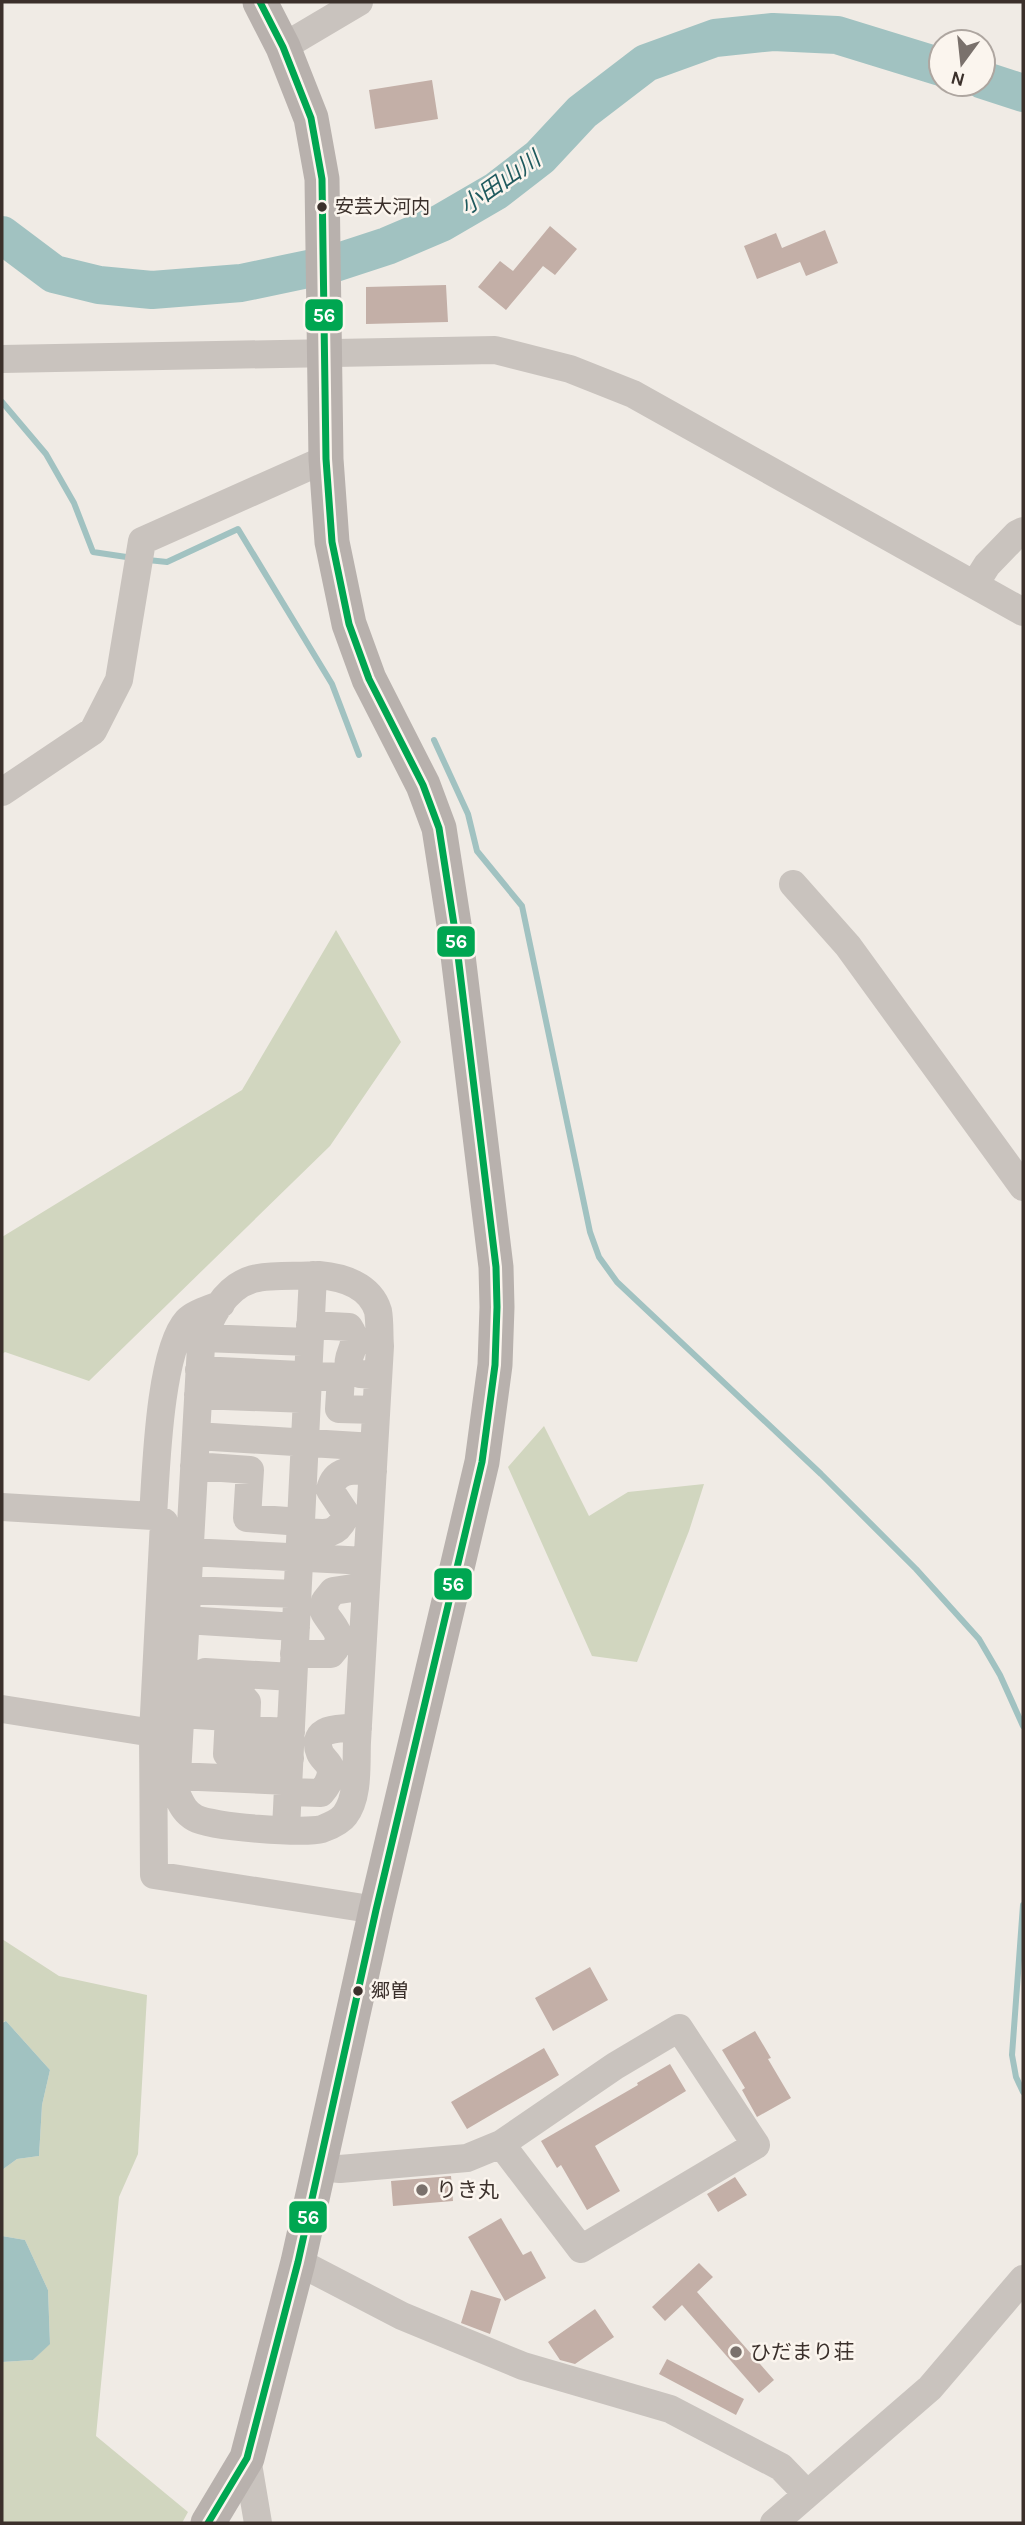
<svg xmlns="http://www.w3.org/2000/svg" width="1025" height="2525" font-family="Karla,'Noto Sans JP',sans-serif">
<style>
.green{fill:#d1d6bf}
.water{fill:#a1c2c1}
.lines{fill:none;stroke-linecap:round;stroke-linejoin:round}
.stream{stroke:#a1c2c1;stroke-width:6}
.river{stroke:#a1c2c1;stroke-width:38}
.building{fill:#c3afa7}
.minor{stroke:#c9c3be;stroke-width:28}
.major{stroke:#b8b1ad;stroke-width:35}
.bus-1-casing{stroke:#fbf5ee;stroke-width:12}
.bus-1{stroke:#00a651;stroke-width:7}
.bus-dot{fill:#3b302b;stroke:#fbf5ee;stroke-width:2.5}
.poi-dot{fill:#7a716c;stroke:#fbf5ee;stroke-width:2.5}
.labels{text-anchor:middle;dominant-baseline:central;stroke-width:5;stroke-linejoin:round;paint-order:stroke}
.bus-label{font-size:19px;fill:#3b302b;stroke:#fbf5ee;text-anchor:start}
.poi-label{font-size:21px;fill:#3b302b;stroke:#fbf5ee;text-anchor:start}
.water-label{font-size:23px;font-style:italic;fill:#1f5a5e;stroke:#fbf5ee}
.line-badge{stroke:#fbf5ee;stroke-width:2.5}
.badge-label{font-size:19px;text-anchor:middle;font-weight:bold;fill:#fff}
</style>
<rect width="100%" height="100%" fill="#f0ebe5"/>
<!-- green -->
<path class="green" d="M336,930l65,112 -71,104 -241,235 -84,-29 -3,2v-117l240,-147z
M544,1426l45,90 39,-24 76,-8 -15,47 -52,131 -45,-6 -84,-189z
M2,1939l57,37 88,19 -9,159 -19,43 -23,239 92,76 -6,11h-180v-161l31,-2 17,-17 -2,-53 -23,-50 -23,-4v-66l15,-11 22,-3 3,-51 8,-35 -44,-49 -4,1z"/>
<!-- water -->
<path class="water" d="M6,2021l44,49 -8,35 -3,51 -22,3 -15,11v-147z
M2,2236l23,4 23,50 2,54 -17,16 -31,2z"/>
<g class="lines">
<!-- stream -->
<path class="stream" d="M2,402l44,52 28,49 19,49 40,6
M148,560l19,2 71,-33 94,155 27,71
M434,740l34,74 9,37 45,55 68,326 9,25 18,25 204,192 95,95 63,70 21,36 23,51
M1023,1905l-11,150 4,22 7,15"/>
<!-- river -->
<path class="river" d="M983,80l40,13
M2,235l52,39 45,11 53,5 89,-7 91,-19 55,-18 54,-23 55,-32 44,-34 42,-45 64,-49 69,-25 58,-6 64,3 104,32"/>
</g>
<!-- building -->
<path class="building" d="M432,80l6,39 -63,10 -6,-39z
M550,226l27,23 -22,26 -12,-9 -37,44 -28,-23 22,-26 13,10z
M825,230l13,33 -32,13 -6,-14 -43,17 -13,-33 32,-13 6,15z
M446,285l2,37 -82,2v-37z
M590,1967l18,33 -55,31 -18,-33z
M755,2031l16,27 -3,1 23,39 -34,19 -15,-27 3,-2 -23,-38z
M544,2048l15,27 -92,54 -16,-27z
M670,2064l16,27 -91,55 25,45 -33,19 -26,-45 -4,3 -16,-27 97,-56 -1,-2z
M451,2176l2,25 -60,5 -2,-25z
M735,2177l12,18 -29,17 -11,-18z
M501,2218l22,37 8,-4 15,27 -41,23 -37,-64z
M699,2263l14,14 -16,15 77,88 -15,13 -77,-88 -17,16 -13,-14z
M471,2290l30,9 -11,35 -29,-11z
M595,2309l19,28 -39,27 -15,-4 -12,-18z
M667,2359l77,40 -8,16 -77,-41z"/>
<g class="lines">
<!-- minor -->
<path class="minor" d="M283,47l76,-45
M2,359l493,-9 75,19 63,25 390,218
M975,584l12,-19 30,-31 6,-3
M2,792l91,-61 26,-51 23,-139 184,-82
M793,884l55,62 175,241
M319,1275c23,2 51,10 59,36 2,11 1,24 2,35l-23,396c-1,22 2,55 -12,73 -5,7 -15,11 -23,14 -18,5 -111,-2 -127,-11 -11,-6 -14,-15 -19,-25l25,-447c7,-26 23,-59 52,-67 20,-5 45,-2 66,-4z
M310,1325l39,2c14,21 -7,26 2,44l9,3 15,1
M203,1338l106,4
M199,1370l142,7 -2,32 37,1
M198,1395l109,4
M196,1436l178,11
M194,1466l56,4 -3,48 54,4
M2,1507l151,9 11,6 -11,211 1,142 222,35
M153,1516c3,-43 6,-164 34,-195 7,-8 24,-12 34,-17
M300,1531c22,2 37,8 46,-17l-16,-24c5,-22 24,-20 43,-19
M189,1552l178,9
M187,1590l110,4
M185,1620l111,7
M294,1654h37c17,-18 2,-26 -7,-42l1,-11 8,-10 33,-5
M205,1672l88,5
M181,1689l58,4 8,9 -1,28 45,2
M2,1709l151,24
M180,1714l49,3 -2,37 63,4
M176,1776l112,5
M288,1792l33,1c6,-7 12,-17 9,-26 -2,-5 -8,-9 -10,-14 -11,-27 23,-25 38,-25
M286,1829l27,-554
M679,2028l77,117 -175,104 -80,-105 114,-78z
M318,2167l22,2 127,-11 34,-14
M298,2262l104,54 121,50 147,43 111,58 26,27
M247,2458l11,65
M774,2523l156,-135 93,-109"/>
<!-- major -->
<path class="major" d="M208,2523l39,-65 51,-196 78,-352 106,-448 13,-97 2,-58 -1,-40 -41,-336 -16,-103 -16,-43 -54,-106 -20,-55 -17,-82 -6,-83 -4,-280 -11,-61 -28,-71 -23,-45"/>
<!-- bus-1 casing -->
<g class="bus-1-casing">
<path id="bus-1" d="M208,2523l39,-65 51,-196 78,-352 106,-448 13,-97 2,-58 -1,-40 -41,-336 -16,-103 -16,-43 -54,-106 -20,-55 -17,-82 -6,-83 -4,-280 -11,-61 -28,-71 -23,-45"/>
</g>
<!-- bus-1 -->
<use href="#bus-1" class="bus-1"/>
</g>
<!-- markers -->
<g class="bus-dot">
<circle cx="322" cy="207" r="6"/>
<circle cx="358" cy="1991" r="6"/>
</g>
<g class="poi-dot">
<circle cx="422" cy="2190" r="7"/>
<circle cx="736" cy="2352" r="7"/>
</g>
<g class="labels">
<!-- bus labels -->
<g class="bus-label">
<text x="335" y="207">安芸大河内</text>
<text x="371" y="1991">郷曽</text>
</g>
<!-- poi labels -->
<g class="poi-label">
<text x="436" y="2190">りき丸</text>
<text x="750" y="2352">ひだまり荘</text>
</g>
<!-- water labels -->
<g class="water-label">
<text transform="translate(500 183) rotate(-35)">小田山川</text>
</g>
</g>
<g class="line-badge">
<rect x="304" y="298" width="40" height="34" rx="7" fill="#00a651"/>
<rect x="436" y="925" width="40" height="33" rx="7" fill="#00a651"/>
<rect x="433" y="1567" width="40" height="34" rx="7" fill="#00a651"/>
<rect x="288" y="2200" width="40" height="34" rx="7" fill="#00a651"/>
</g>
<g class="badge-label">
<text x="324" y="322">56</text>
<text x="456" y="948">56</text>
<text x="453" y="1591">56</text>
<text x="308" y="2224">56</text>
</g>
<!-- border -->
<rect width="1025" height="2525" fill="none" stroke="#3b302b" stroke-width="7"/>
<!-- north arrow -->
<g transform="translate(962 63) rotate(195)"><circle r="33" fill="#fbf5ee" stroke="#aea6a0" stroke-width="2"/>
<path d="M0-5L12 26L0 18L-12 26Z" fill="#7a716c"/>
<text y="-10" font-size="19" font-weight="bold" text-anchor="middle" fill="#3b302b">N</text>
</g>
</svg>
